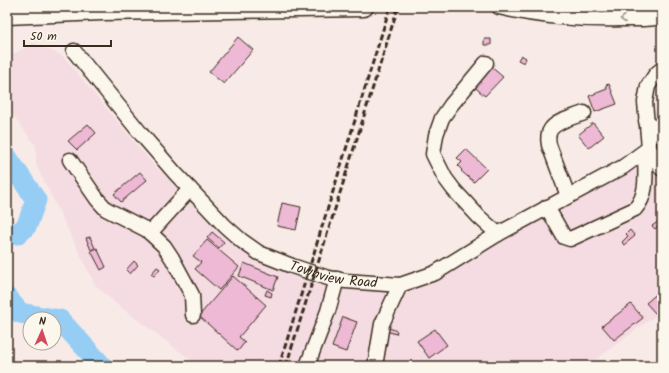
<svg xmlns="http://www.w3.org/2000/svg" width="669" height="373" font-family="Kalam,sans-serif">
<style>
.built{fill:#f5dce2}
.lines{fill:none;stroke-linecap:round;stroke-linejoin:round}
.river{stroke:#95cdf5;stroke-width:21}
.building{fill:#edb9d5;stroke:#3b2a1e}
.minor-casing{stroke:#3b2a1e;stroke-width:17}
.major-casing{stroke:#3b2a1e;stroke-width:21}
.minor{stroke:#fbf7ec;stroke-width:14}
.major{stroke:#fbf7ec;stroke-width:18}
.rail{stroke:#3b2a1e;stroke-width:3;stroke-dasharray:6 3;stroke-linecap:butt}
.oneway{stroke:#9b9085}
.labels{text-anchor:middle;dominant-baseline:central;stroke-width:3;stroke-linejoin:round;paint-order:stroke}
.street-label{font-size:14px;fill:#3b2a1e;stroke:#fbf7ec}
</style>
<rect width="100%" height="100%" fill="#f8ebe7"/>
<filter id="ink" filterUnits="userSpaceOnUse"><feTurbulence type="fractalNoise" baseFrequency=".025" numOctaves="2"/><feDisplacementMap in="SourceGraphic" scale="8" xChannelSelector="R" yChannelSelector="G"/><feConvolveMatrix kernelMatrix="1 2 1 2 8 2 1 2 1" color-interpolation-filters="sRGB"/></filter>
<g filter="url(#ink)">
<!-- built -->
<path class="built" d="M34,43l29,13 90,108 64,63 111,57 29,5 33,2 25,-3 24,-9 120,-72 75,-38 13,-2 15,15v129l-75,55h-388l-84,-63 -20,-18 -59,-120v-19l-29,-39v-50z"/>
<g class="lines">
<!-- river -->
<path class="river" d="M7,157l29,43 -9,25 -9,9 -11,-1
M7,298l13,15 40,7 42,46"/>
</g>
<!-- building -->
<path class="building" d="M238,37l15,13 -29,34 -15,-12z
M484,39h7v6h-7z
M521,55l5,3 -2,5 -6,-3z
M489,65l14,12 -18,19 -14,-12z
M609,84l8,20 -22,8 -6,-16 18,-7 -1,-4z
M593,123l11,13 -15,12 -11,-13z
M88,124l8,9 -19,17 -9,-9z
M466,149l21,20 -13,13 -13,-11 1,-1 -4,-4 4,-4 -5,-4z
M140,172l7,8 -26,22 -7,-8z
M282,203l19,4 -5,23 -19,-4z
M662,219v5l-7,5 -3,-3z
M630,230l5,6 -11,9 -2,-3 6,-6 -2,-2z
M212,232l12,10 -5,6 -12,-10z
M90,237l5,11 -4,2 -5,-12z
M207,240l32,27 -20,23 -24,-21 6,-7 -8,-6z
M97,248l9,19 -5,3 -10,-19z
M134,261l4,4 -8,9 -4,-4z
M244,263l34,14 -5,13 -34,-14z
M157,267l3,2 -6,7 -3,-2z
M233,276l33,29 -27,32 6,5 -7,9 -39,-35z
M267,290l5,3 -1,4 -6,-2z
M660,291l2,3v14l-7,5 -9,-10z
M631,304l12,14 -29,22 -12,-14z
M343,317l14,5 -11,30 -14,-5z
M387,327l10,4 -1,3 -10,-3z
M435,329l12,16 -18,13 -12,-17z"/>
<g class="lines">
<!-- minor casing -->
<g class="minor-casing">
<g id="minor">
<path d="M499,7c41,10 81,13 123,12 13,0 27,1 40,-2"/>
<path id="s1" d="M74,51l68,84 33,38 50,53 17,15 17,12 33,13 36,12 18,3 54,4 35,-12 63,-39 125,-67 26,-19"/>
<path d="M486,63l-35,42 -9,13 -6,17 -3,19 12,24 9,12 25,27 19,17"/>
<path d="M662,69l-6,5 -8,12 -3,16 4,46 13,21"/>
<path d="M646,121l16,15"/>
<path d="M70,160l27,39 9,10 41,21 17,16 8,12 20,37 1,20"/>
<path d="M568,196l-19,-51c-1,-5 -1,-12 2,-16 7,-9 24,-12 33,-16"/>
<path d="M547,207l17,30 6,2 65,-30c14,-15 10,-38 10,-57"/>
<path d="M150,233l40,-44"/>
<path d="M307,366l21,-55 9,-32"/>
<path d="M375,366l7,-42 18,-39"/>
</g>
</g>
<!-- major casing -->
<g class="major-casing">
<path id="major" d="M7,15l94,-4 263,-4"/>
</g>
<!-- minor -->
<use href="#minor" class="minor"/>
<!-- major -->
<use href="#major" class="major"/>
<!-- rail -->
<path class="rail" d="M279,366l111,-359
M286,366l112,-359"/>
</g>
<!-- one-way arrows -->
<defs><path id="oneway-chevron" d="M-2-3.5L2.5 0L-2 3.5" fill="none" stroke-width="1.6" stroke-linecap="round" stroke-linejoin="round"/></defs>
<use class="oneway" href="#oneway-chevron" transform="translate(623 19) rotate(179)"/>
</g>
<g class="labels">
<!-- street labels -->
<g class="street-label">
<text stroke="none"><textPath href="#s1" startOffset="353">Townview Road</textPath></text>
</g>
</g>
<!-- margin -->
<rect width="669" height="373" fill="none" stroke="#fbf7ec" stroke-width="24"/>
<rect x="12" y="12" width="645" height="349" fill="none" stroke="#3b2a1e" stroke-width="1.5" filter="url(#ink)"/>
<!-- north arrow -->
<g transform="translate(42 331) rotate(3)"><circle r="19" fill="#fbf7ec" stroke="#aea59a"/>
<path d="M0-3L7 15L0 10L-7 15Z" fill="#d1495b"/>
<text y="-6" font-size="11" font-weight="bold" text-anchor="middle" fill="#3b2a1e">N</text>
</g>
<!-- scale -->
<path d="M24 40v6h87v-6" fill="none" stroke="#3b2a1e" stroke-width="2"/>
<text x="30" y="40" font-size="12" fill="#3b2a1e" stroke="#fbf7ec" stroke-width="3" paint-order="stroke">50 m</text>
</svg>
